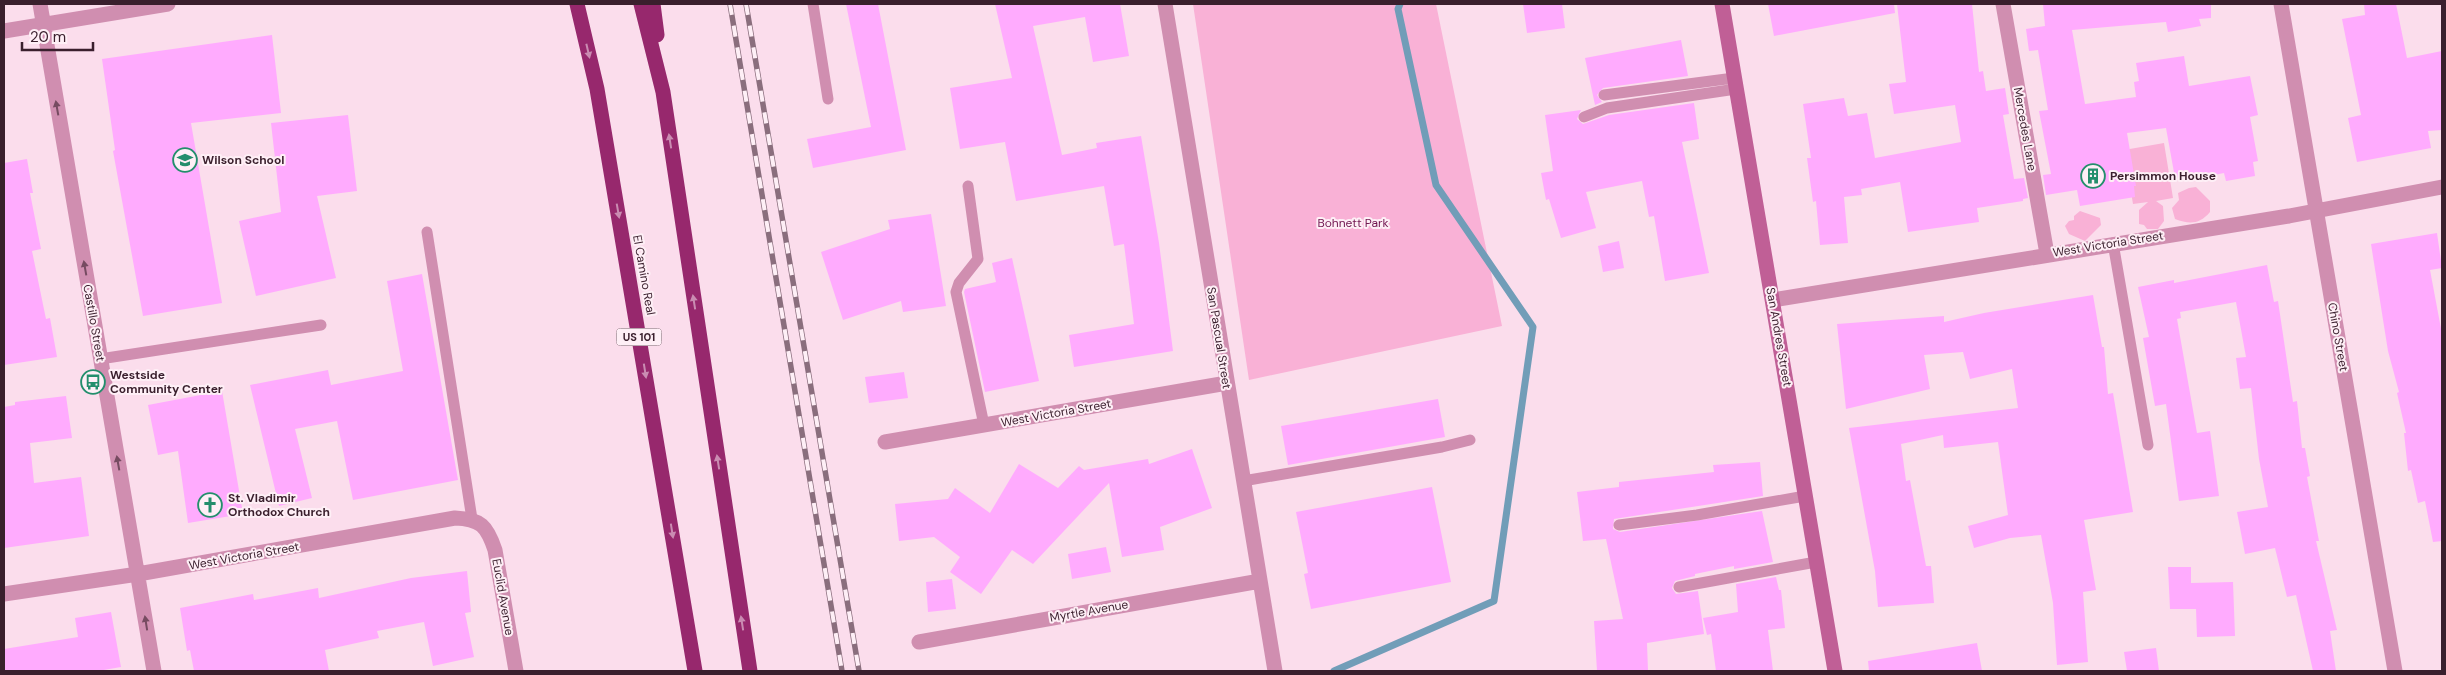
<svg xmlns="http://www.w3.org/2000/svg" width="2446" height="675" font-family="'DM Sans',sans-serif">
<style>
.green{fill:#f9b1d6}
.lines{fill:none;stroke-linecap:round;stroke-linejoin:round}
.stream{stroke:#719db8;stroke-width:7}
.building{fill:#ffabfe}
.lane{stroke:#d08eb0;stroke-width:11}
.street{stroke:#d08eb0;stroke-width:15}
.secondary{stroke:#c05f96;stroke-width:15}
.highway{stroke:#97286d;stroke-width:15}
.rail-casing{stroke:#8a6e7d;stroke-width:5.5}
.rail{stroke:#feeff6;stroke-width:4;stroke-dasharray:11;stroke-linecap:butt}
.oneway{fill:#ca8cb2}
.oneway2{fill:#764b61}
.labels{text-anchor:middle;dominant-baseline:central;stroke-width:4;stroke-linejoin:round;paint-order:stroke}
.shield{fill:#feeff6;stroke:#755d69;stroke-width:1}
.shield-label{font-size:11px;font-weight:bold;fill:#3a1f2d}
.street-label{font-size:12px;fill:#3a1f2d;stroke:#feeff6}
.poi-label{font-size:12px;font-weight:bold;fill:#3a1f2d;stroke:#feeff6;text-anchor:start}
.park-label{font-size:12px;fill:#711550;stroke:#feeff6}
</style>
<rect width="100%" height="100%" fill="#fbddec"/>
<!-- green -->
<path class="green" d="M1193,4h243l66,322 -253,54z
M2164,143l9,55 -17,3 7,5 1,15 -6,8h-11l-3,-4 -5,-1v-14l9,-8 -15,2 -9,-54z
M2196,187l14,14v11c-11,13 -21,12 -35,7l-3,-11 7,-8 -1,-7 11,-5z
M2080,211l20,7 1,7 -16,16 -16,-7 -4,-8 4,-5 5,-1v-4z"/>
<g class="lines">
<!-- stream -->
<path class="stream" d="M1334,671l160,-70 39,-274 -97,-142 -38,-176 2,-5"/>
</g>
<!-- building -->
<path class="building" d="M846,4h32l28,146 -93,18 -6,-29 64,-12z
M995,4h125l9,52 -36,6 -8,-45 -52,9 29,129 35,-7 -1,-5 45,-7 18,107 14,108 -99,16 -5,-32 65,-11 -10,-80 -10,2 -10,-60 -88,15 -11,-59 -45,7 -10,-61 62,-10z
M1523,4h39l3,24 -38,5z
M1768,4h126l1,9 -121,23z
M1897,4h75l7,68 4,-1 3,20 19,-3 4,26 -6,1 11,64 10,-1 4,20 -5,1v2l-46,7 2,14 -71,10 -8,-50 -39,7 1,6 -18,2 4,46 -28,2 -4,-44 -3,1 -6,-44h4l-8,-54 41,-6 4,18 19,-3 8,45 86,-16 -6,-37 -61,9 -5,-30 17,-2z
M2043,4h168v14l-12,1 2,7 -33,6 -2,-10 -94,8 13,74 51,-7 -2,-15 5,-1 -3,-18 48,-7 5,30 61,-10 8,39 -8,2 8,44 -5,1 2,14 -29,5 -2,-8 -10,2 -1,-3 -38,6 -9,-50 -39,5 9,53h-2l1,11 -55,9 -3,-16 -31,5 -3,-20 8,-1 -12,-63 9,-1 -10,-60 -9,1 -3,-22 19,-3z
M2364,4h32l11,54 35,-7v79l-14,1 3,17 -74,14 -9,-44 13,-3 -19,-96 23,-4z
M272,35l9,78 -90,10 31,180 -79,13 -30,-165 2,-1 -13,-91z
M1681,40l7,36 -85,12 -6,7 5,7 -7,3 -10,-47z
M1694,103l5,36 -17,3 27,131 -44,8 -11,-65 -5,1 -7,-36 -56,11 10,36 -35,10 -12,-39 -3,1 -5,-27 12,-2 -8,-56 36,-5 -4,9 6,5 26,-9z
M348,115l9,76 -40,5 19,82 -80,18 -17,-75 42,-9 -10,-89z
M27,159l6,34h-3l11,56 -9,2 14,68 4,-1 7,39 -53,8v-202z
M931,214l15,92 -43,6 -2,-11 -58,19 -22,-68 69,-23 -2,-9z
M2437,233l5,35 -12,2 12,64v207l-9,1 -8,-41 -7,2 -7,-33 -3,1 -4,-38h2l-9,-40 2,-1 -11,-41 -17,-107z
M1619,241l5,27 -21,4 -5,-26z
M1012,258l27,123 -54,11 -21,-100 1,-3 31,-7 -4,-19z
M2267,265l7,37 4,-1 15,101 4,-1 5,47h3l5,28 -3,1 12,64h-3l21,89 -7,1 6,40h-23l-17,-76 -9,2 -12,-49 -30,6 -8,-42 31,-5 -9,-48 -8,-71 -11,1 -4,-31 10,-1 -10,-55 -56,10 1,6 -4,1 20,114 13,-2 9,65 -40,5 -13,-97 -11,2 -12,-68 6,-1 -11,-50 36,-7v3z
M422,274l36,206 -105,20 -16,-79 -42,8 17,69 -33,8 -29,-121 78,-15 3,15 72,-14 -16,-90z
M2093,295l9,52h2l4,47 5,-1 20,119 -49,8 12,70 -13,2 5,70 -31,3 -4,-62 -12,-68 -31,3 -36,10 -6,-22 40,-11 -10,-73 -54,6 -1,-13 -42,9 5,37 4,-1 16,86h5l3,37 -56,4 -3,-36 -26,-143 169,-20 -6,-39 -42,10 -7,-27 -39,3 6,34 -84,20 -9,-85 107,-8v6l40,-9z
M904,372l4,26 -39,5 -4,-26z
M222,391l21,123 -55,9 -10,-72 -20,4 -10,-50z
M66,396l6,42 -42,5 4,40 47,-6 8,59 -85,12v-141l11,-2v-3z
M1438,399l7,38 -157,28 -7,-39z
M1192,449l20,59 -52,19 4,23 -42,7 -13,-74 -76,81 -21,-14 -31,44 -31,-22 10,-15 -26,-20 -35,4 -4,-37 53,-5 7,-11 35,25 29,-49 39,24 21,-22 5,4 64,-11 1,5z
M1760,462l3,34 -149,23 -1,10 7,3 142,-21 11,51 -39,7v-3l-39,8v2l-20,5 -3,7 4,6 22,-3 6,43 -57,9 1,28h-51l-3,-50 29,-2 -17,-80 -23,2 -6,-49 42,-5v-5l95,-10 -1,-7z
M1432,487l19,95 -140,27 -7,-35 4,-1 -12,-61z
M1106,547l5,25 -39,7 -4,-25z
M2168,567h23v16l42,-1 2,54 -38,1 -1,-28h-26z
M467,571l4,41 -6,1 9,44 -41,9 -9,-44 -47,9 2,7 -54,12 4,21h-135l-4,-21 -3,1 -7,-43 73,-14 1,6 64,-12 1,10 92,-20z
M1776,577l3,13h2l4,38 -17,2 5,41h-57l-5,-37 -4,1 -4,-17 35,-6 -2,-28z
M952,579l4,30 -28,3 -2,-30z
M111,612l10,55 -23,4h-94v-22l74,-12 -3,-19z
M1977,643l5,28h-113l-1,-10z
M2156,648l3,23h-32l-3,-19z"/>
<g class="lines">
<!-- lane -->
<path class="lane" d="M813,4l15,95
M1604,95l130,-17
M1584,117l23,-9 129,-19
M968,186l10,73 -19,24 -3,9 28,133
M427,232l45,287
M2113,243l35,202
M100,359l221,-34
M1243,481l199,-34 28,-7
M1619,525l78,-10 108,-19
M1679,587l137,-25"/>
<!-- street -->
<path class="street" d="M40,4l114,667
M1165,4l110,667
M2003,4l44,250
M2281,4l114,667
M4,31l164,-27
M1773,300l516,-84 153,-29
M885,442l342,-59
M4,594l134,-20 317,-56c26,1 32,8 40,32l21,121
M919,642l341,-61"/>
<!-- secondary -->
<path class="secondary" d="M1722,4l113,667"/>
<!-- highway -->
<path class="highway" d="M577,4l20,85 98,582
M641,4l22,88 87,579
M653,4l4,31"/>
<!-- rail casing -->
<g class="rail-casing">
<path id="rail" d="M730,4l112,667
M746,4l113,667"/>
</g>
<!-- rail -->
<use href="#rail" class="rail"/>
</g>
<!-- one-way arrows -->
<defs><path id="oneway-solid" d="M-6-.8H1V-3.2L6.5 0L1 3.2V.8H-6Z" transform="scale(1.25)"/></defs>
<g class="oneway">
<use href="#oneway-solid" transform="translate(588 51) rotate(77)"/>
<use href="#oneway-solid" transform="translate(670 141) rotate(-99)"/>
<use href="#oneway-solid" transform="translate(618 211) rotate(80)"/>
<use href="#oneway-solid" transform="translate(694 302) rotate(-99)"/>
<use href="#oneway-solid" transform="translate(645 371) rotate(81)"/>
<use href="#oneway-solid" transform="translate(718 462) rotate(-99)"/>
<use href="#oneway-solid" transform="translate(672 531) rotate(81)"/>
<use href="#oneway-solid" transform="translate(742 623) rotate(-99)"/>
</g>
<g class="oneway2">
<use href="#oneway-solid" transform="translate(57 108) rotate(-100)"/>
<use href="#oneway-solid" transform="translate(85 268) rotate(-100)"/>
<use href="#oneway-solid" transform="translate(118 463) rotate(-100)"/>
<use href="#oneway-solid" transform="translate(146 623) rotate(-99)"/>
</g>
<!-- icons -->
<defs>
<g id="school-ring" transform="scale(1.25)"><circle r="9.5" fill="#feeff6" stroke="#238e6c" stroke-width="1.5"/><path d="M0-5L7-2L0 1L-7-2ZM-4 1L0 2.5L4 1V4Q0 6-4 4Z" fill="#238e6c"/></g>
<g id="building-ring" transform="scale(1.25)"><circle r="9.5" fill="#feeff6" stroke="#238e6c" stroke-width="1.5"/><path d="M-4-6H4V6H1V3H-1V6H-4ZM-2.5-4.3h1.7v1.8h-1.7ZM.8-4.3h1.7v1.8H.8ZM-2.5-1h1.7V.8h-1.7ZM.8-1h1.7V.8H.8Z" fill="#238e6c"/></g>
<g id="bus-ring" transform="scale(1.25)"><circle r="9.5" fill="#feeff6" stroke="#238e6c" stroke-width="1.5"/><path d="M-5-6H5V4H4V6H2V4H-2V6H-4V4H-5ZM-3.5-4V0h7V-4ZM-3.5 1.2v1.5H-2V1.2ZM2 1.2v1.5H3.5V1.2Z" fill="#238e6c"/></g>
<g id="church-ring" transform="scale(1.25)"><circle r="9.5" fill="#feeff6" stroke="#238e6c" stroke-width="1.5"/><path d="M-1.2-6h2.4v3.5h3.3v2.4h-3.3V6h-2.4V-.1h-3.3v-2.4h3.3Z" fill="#238e6c"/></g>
</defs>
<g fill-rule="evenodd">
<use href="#school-ring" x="185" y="160"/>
<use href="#building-ring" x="2093" y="176"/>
<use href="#bus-ring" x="93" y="382"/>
<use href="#church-ring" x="210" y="505"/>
</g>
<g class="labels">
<!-- shield labels -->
<rect class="shield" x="616.5" y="328.5" width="45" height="17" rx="4"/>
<g class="shield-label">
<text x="639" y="337">US 101</text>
</g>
<!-- street labels -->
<g class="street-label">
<text transform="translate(2025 129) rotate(80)">Mercedes Lane</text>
<text transform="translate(2108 244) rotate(-9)">West Victoria Street</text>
<text transform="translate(644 275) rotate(80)">El Camino Real</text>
<text transform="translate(94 323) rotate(80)">Castillo Street</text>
<text transform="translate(1779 337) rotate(80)">San Andres Street</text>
<text transform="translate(2338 337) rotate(80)">Chino Street</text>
<text transform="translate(1219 338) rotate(81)">San Pascual Street</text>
<text transform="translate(1056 413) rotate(-10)">West Victoria Street</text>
<text transform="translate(244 556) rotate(-10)">West Victoria Street</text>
<text transform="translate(503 597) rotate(80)">Euclid Avenue</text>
<text transform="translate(1089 611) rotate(-10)">Myrtle Avenue</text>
</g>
<!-- poi labels -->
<g class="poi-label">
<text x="202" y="160">Wilson School</text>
<text x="2110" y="176">Persimmon House</text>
<text x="110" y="375">Westside<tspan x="110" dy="14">Community Center</tspan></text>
<text x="228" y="498">St. Vladimir<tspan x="228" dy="14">Orthodox Church</tspan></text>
</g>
<!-- park labels -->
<g class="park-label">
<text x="1353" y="223">Bohnett Park</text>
</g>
</g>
<!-- border -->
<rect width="2446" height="675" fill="none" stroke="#3a1f2d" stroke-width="10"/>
<!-- scale -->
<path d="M22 42v8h71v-8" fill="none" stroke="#3a1f2d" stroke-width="2.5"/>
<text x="30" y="42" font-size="15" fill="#3a1f2d" stroke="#feeff6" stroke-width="4" paint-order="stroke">20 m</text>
</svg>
